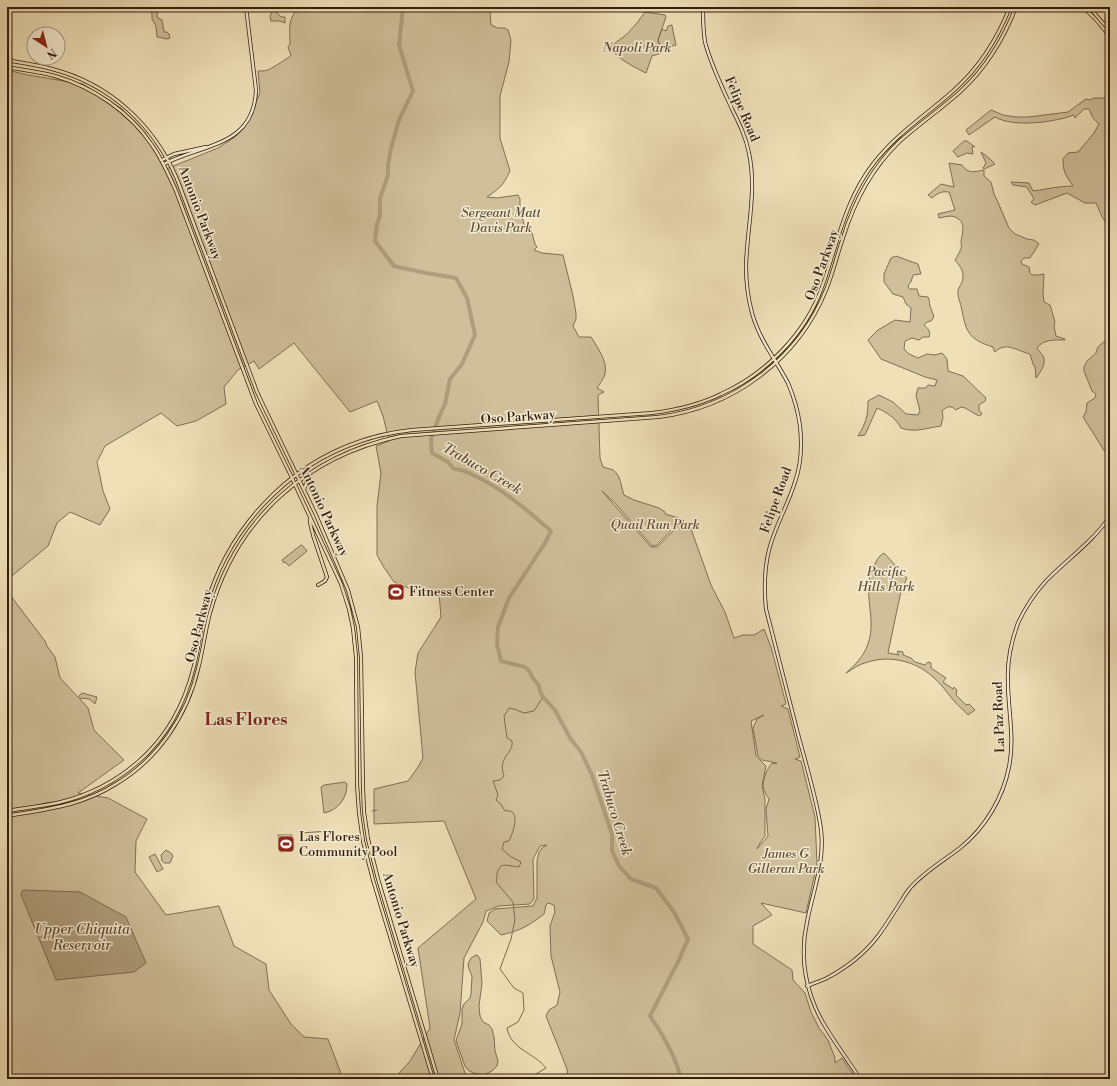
<svg xmlns="http://www.w3.org/2000/svg" width="1117" height="1086" font-family="'Libre Bodoni',serif">
<style>
.green{fill:#cfbf9b;stroke:#806e54;fill-rule:evenodd}
.water{fill:#af9e7e;stroke:#7d6a51}
.lines{fill:none;stroke-linecap:round;stroke-linejoin:round}
.stream{stroke:#7d6a51;stroke-width:1}
.river{stroke:#af9e7e;stroke-width:4}
.secondary-casing{stroke:#321d0d;stroke-width:4}
.primary-casing{stroke:#321d0d;stroke-width:4}
.secondary{stroke:#f5ebd1;stroke-width:2.5}
.primary{stroke:#efe0b8;stroke-width:2.5}
.labels{text-anchor:middle;dominant-baseline:central;stroke-width:3;stroke-linejoin:round;paint-order:stroke}
.park-label{font-size:13px;font-style:italic;fill:#614e38;stroke:#f5ebd1}
.street-label{font-size:13px;fill:#321d0d;stroke:#f5ebd1}
.poi-label{font-size:13px;fill:#321d0d;stroke:#f5ebd1;text-anchor:start}
.water-label{font-size:14px;font-style:italic;fill:#5e4a35;stroke:#f5ebd1}
.district-label{font-size:17px;font-weight:bold;fill:#7a1f14;stroke:#f5ebd1}
</style>
<rect width="100%" height="100%" fill="#efe0b8"/>
<filter id="stains"><feTurbulence type="fractalNoise" baseFrequency=".005" numOctaves="4"/><feColorMatrix values="0 0 0 0 .2 0 0 0 0 .09 0 0 0 0 .02 0 0 0 .5 -.17"/></filter>
<radialGradient id="worn" r=".72"><stop offset=".6" stop-color="#630" stop-opacity="0"/><stop offset="1" stop-color="#630" stop-opacity=".3"/></radialGradient>
<!-- green -->
<path class="green" d="M145,7h12l1,1 -1,8 1,2 4,2 2,12h3l2,2 1,4 -3,1 -10,-2 -1,-11 -4,-7v-5l-3,-5 -4,-1z
M300,7h188l2,4 1,14 7,3h7l3,2 3,10 -2,22 -9,34v42l10,33c-8,16 -9,16 -23,26l10,1 21,-3 2,4v9l4,16 8,9 3,11 2,3 -3,3 8,3 21,2 10,41 3,17v6l-3,7 6,11h12c6,10 17,24 14,37 -1,4 -5,10 -8,14l7,4 -6,3 2,63 3,9c3,1 8,2 10,3 8,5 8,17 11,25l10,5 25,8 6,4v2l14,4 5,3 -8,4 -19,20 -5,1 -37,-43 -13,-12 49,56h6l23,-23 10,2 21,59 14,27 9,26 9,-3h11l10,-6 7,18 15,57 -5,2 7,3 12,48 -5,2 6,2 14,56 2,47 -11,49 -45,-10 11,12 -19,11v18l39,26 1,10 12,13 6,19 8,16 9,12 7,18v5l7,-5 14,21h-288l-1,-10 -21,-53 3,-6 8,-5 3,-13 -9,-36 -1,-30 5,-14 -1,-7 -6,-2 -2,2 -2,9c-14,11 -24,17 -43,21l-14,-14 2,-8 6,-4 38,-3 4,-8v-37l2,-9 3,-4 5,-3 -7,1 -7,13 1,40 -4,5 -31,2 -13,5 -3,11 -19,36 -4,55 -6,27 13,39h-73l16,-18 20,-33 -12,-80 58,-49 -32,-78 -70,3v-35l34,-8 10,-14 5,-9 -8,-86 3,-19 23,-36 -2,-24 -28,-4 -17,-7 -11,-16 -6,-11v-49l4,-33 -5,-27 13,-5 -6,-25 -6,-15 -27,11 -56,-69 -35,26 -5,-8 -16,9 -14,17 2,17 -30,17 -19,5 -16,-13 -56,33 -8,16 6,29 7,18 -10,16 -30,-13 -13,11 -9,23 -40,33 2,16 35,46 2,5 8,11 5,21 18,19 4,-4 15,4 -2,7 -6,-5 -10,-1 9,10 6,22 30,30 -46,33 30,5 39,21 -11,22 -1,31 31,43 53,-9 15,40 32,18 3,26 22,34 13,13 24,2 15,40h-336v-1009l21,5 55,9 39,25 31,35 13,25 52,-21 17,-11 10,-10 15,-34 -2,-22c3,0 7,0 10,-1 4,-2 21,-12 23,-15l-3,-8 2,-3c0,-15 -3,-26 10,-37zM764,715l-7,4 -4,9 5,28 4,4 15,3 -1,1 -4,-1c-5,6 -11,19 -8,27 1,3 3,6 5,9l-3,10 2,27 -11,13 3,-6 5,-7v-37l-3,-13 4,-20 -10,-10 -5,-35z
M273,9l8,8h4v6l-5,-2h-9l-1,-5z
M645,12l20,3 1,2 -8,23 3,13 -9,3 -6,17c-12,-6 -29,-14 -36,-26l17,-13 10,-11z
M672,25v1l4,19 -15,4 -3,-9 4,-11 4,2 2,-5z
M1094,98h14l2,3v125c-8,-5 -10,-15 -14,-23h-11l-18,-10 -32,12 -4,-3 3,-3 -7,-12 -14,-2 -2,-3 18,1 4,8c14,-2 27,-5 40,-5 -7,-11 -10,-13 -10,-27l5,-6 10,-1 16,-19 5,-9 -6,-6 -4,-9h-5l-9,9 -1,-3c-19,7 -60,13 -79,2l-26,18 -3,-5 25,-20 12,5 13,2h13l39,-5 18,-13 4,1z
M964,141h3l8,6 -2,-1 -1,1 1,7 -6,-1 -9,4 -5,-6z
M981,152l8,6 6,6 -11,5 -1,-1 3,-5z
M949,163l13,2c6,9 12,7 22,5v6l7,6 3,12 3,6 12,28 6,6 12,5 7,1 5,4 -9,14h-6l-3,3 1,3 7,3 1,6 2,2h6l6,-1 -1,20 1,8 6,3 5,17 -1,4 2,10 9,3v1c-10,0 -22,-1 -28,8 2,3 5,6 6,8 4,7 -3,17 -7,22l-1,-11 -2,-3 -3,-10c-13,-3 -24,-13 -35,-2l-1,-1 -1,-4c-26,-8 -27,-16 -32,-41 -1,-4 -4,-11 -3,-15 0,-3 3,-6 4,-9 3,-9 -1,-15 -7,-22 2,-3 4,-7 6,-11 1,-3 0,-4 0,-7 1,-9 6,-20 -6,-25 -5,-2 -11,0 -16,1l-1,-4 17,-4 -6,-18c-8,-1 -11,1 -17,6l-4,-3 13,-11 13,3z
M896,256l22,8 3,10 -8,1 -2,7 -2,2 -1,3 2,2h7l2,7 9,1c2,4 1,5 2,9 1,4 3,7 4,11l-3,4 -4,1 -3,3c4,3 7,7 5,12h-6l-4,3 -7,-2 -7,3 -1,8 5,5 9,4 9,-4 8,1 7,-2 5,6 1,12 15,5 23,22 -1,3 -6,4v5l3,4 -3,2 -14,-8 -4,-1 -5,3c-6,-5 -8,-4 -14,1l1,6 -2,9c-15,2 -26,7 -40,2 -5,-10 -15,-16 -24,-20l-12,27 -7,1c8,-13 10,-20 10,-35l11,-6 14,7 13,12 12,1 2,-4 -4,-16 2,-7h8l2,-3 7,1 2,-6 -12,-3 -44,-18 -13,-19 10,-10 17,-10 15,2 1,-14 -5,-4 -3,-7 -10,-3 -9,-12v-8l7,-16z
M1110,324v131l-5,-3 -22,-35 3,-5 1,-9 8,-5 1,-4 -4,-3 -8,-20v-4l3,-6 9,-8 2,-6 9,-8z
M301,545h1l5,6 -18,15 -4,-4 -1,1 -2,-3z
M884,553l23,25 -6,13 -13,62 11,2 -2,-3 1,-1 5,1v3l8,3 4,4 10,3 3,-3 3,1v5l15,10 -3,4 10,7 1,-2 3,3 -1,5 10,10 3,-1 6,6 -7,5c-4,-5 -9,-8 -13,-13 -8,-9 -14,-19 -23,-26 -17,-15 -43,-21 -64,-14 -9,2 -15,7 -22,11 9,-8 18,-17 22,-29 10,-28 -9,-55 8,-82 2,-4 4,-7 8,-9z
M345,782l2,2c0,15 -9,26 -23,29l-3,-26 3,-2z
M278,835h14l2,11 -1,5 -13,1z
M166,850l5,3 2,3 -3,7h-6l-2,-2 -1,-6z
M155,854l8,15 -6,3 -8,-15z
M476,955l2,1 2,3 2,24 -3,23 1,10 3,6 6,3 3,4 2,8 1,14 3,10 -1,5 -5,5 -8,4 -11,-2 -5,-3 -3,-4 -9,-25 2,-6 4,-11v-15l2,-5 6,-6 1,-4 1,-18 -3,-7 -1,-5 3,-6z"/>
<!-- water -->
<path class="water" d="M24,890l56,2 46,25 20,46 -12,9 -78,8 -35,-85 1,-4z"/>
<g class="lines">
<!-- stream -->
<path class="stream" d="M372,811l5,-1
M301,833l29,-2
M528,1079l18,-11c-11,-15 -35,-18 -39,-40l11,-6 6,-12 -1,-17 -9,-5 -14,-19 11,-30 4,-19 -2,-18 -17,-20 1,-3c-1,-4 1,-10 4,-13l4,-1 14,2 2,-5 -11,-6 -8,-7 2,-7 5,-1c4,-8 13,-33 -4,-30l-5,-8 -4,-3 2,-5 -5,-14 7,-1 4,-4c-7,-20 10,-22 8,-35l-5,-3 -3,-22 5,-8 5,1 10,4 10,-2 9,-14"/>
<!-- river -->
<path class="river" d="M403,7l-4,38 14,46 -14,29 -8,28 -3,17v10l-8,23v18l-3,8 -2,17 19,25 32,7 30,5 11,20 8,37 -13,29 -12,15 -5,25 -6,13 -8,22 1,14 16,9 6,7c8,0 14,3 21,7 28,13 52,34 76,55l-6,12 -36,55 -11,29 -1,17 4,17 24,6 5,5 2,5 7,9 1,5 3,6 12,13 15,28 11,14 11,23 20,59v17l7,15 12,13 25,9 18,24 14,27 -9,21 -29,56c13,19 26,40 31,63"/>
<!-- secondary casing -->
<g class="secondary-casing">
<path id="secondary" d="M703,7c0,12 0,23 2,35 6,23 17,45 27,67 7,14 14,28 17,44 8,38 -2,75 -3,113 0,16 2,32 6,47 7,26 24,47 36,70 6,14 10,28 12,43 2,18 1,39 -5,56 -7,23 -20,44 -26,68 -5,20 -5,39 -3,59 11,43 22,86 33,129 6,22 12,43 17,65 2,9 4,18 5,27 4,32 -8,61 -14,92 -8,36 -1,73 18,104 11,19 24,35 35,53
M162,160l12,-6 32,-7
M164,164c38,-20 90,-17 92,-74l-10,-83
M807,986c7,-3 14,-5 20,-8 19,-10 38,-25 51,-42 9,-12 16,-24 24,-36 2,-4 5,-8 8,-12 14,-16 33,-27 50,-40 25,-20 43,-50 49,-81 6,-29 -1,-56 -1,-85 -1,-20 3,-40 10,-59 7,-15 17,-30 28,-42 21,-22 47,-39 64,-65"/>
</g>
<!-- primary casing -->
<g class="primary-casing">
<path id="primary" d="M1082,7c11,8 20,19 28,30
M1089,7l21,24
M7,60c15,3 30,5 45,9 58,15 102,56 125,110l80,213 8,17 51,106 32,75 10,37 3,30 2,130 1,25 4,27 10,40 60,200
M7,67c16,3 32,5 48,9 38,11 75,36 97,69 10,14 17,30 24,46l80,213 36,74 49,106 8,25 4,19 3,29 1,127 2,29 4,28 10,39 60,199
M304,490l3,-10 3,-7
M310,517c-1,7 2,12 3,18l14,42 -2,4 -7,4
M7,811c18,-3 36,-5 54,-9 28,-7 55,-21 77,-40 29,-25 47,-59 56,-96 5,-19 7,-40 12,-59 21,-77 80,-141 155,-166 17,-6 34,-9 51,-11l240,-17c24,-3 47,-8 69,-19 45,-20 85,-61 101,-107 16,-44 22,-85 51,-123 23,-30 52,-48 80,-73 26,-23 44,-51 57,-84
M7,816c40,-7 74,-10 109,-32 42,-25 71,-68 82,-115 5,-18 7,-38 12,-56 26,-94 96,-157 191,-177l257,-19c74,-9 140,-57 168,-127 7,-17 11,-35 17,-52 11,-36 29,-70 56,-96 20,-18 42,-33 62,-51 25,-23 43,-53 55,-84"/>
</g>
<!-- secondary -->
<use href="#secondary" class="secondary"/>
<!-- primary -->
<use href="#primary" class="primary"/>
</g>
<!-- icons -->
<defs>
<g id="stadium-square" transform="scale(0.9)"><rect x="-9" y="-9" width="18" height="18" rx="4" fill="#8f2418" stroke="#f5ebd1"/><path d="M0-5a6.5 5 0 1 0 0 10a6.5 5 0 1 0 0-10ZM-3.5-1.8h7v3.6h-7Z" fill="#fff"/></g>
</defs>
<g fill-rule="evenodd">
<use href="#stadium-square" x="396" y="592"/>
<use href="#stadium-square" x="286" y="844"/>
</g>
<g class="labels">
<!-- park labels -->
<g class="park-label">
<text x="637" y="48">Napoli Park</text>
<text x="501" y="213">Sergeant Matt<tspan x="501" dy="15">Davis Park</tspan></text>
<text x="655" y="525">Quail Run Park</text>
<text x="886" y="572">Pacific<tspan x="886" dy="15">Hills Park</tspan></text>
<text x="786" y="854">James G<tspan x="786" dy="15">Gilleran Park</tspan></text>
</g>
<!-- street labels -->
<g class="street-label">
<text transform="translate(742 109) rotate(67)">Felipe Road</text>
<text transform="translate(200 213) rotate(69)">Antonio Parkway</text>
<text transform="translate(822 265) rotate(-70)">Oso Parkway</text>
<text transform="translate(518 417) rotate(-4)">Oso Parkway</text>
<text transform="translate(776 500) rotate(-70)">Felipe Road</text>
<text transform="translate(324 511) rotate(65)">Antonio Parkway</text>
<text transform="translate(199 626) rotate(-76)">Oso Parkway</text>
<text transform="translate(999 717) rotate(-92)">La Paz Road</text>
<text transform="translate(401 920) rotate(73)">Antonio Parkway</text>
</g>
<!-- poi labels -->
<g class="poi-label">
<text x="409" y="592">Fitness Center</text>
<text x="299" y="837">Las Flores<tspan x="299" dy="15">Community Pool</tspan></text>
</g>
<!-- water labels -->
<g class="water-label">
<text transform="translate(482 469) rotate(30)">Trabuco Creek</text>
<text transform="translate(614 813) rotate(73)">Trabuco Creek</text>
<text x="82" y="930">Upper Chiquita<tspan x="82" dy="16">Reservoir</tspan></text>
</g>
<!-- district labels -->
<g class="district-label">
<text x="246" y="720">Las Flores</text>
</g>
</g>
<!-- margin -->
<rect width="1117" height="1086" fill="none" stroke="#efe0b8" stroke-width="24"/>
<rect x="8" y="8" width="1101" height="1070" fill="none" stroke="#321d0d" stroke-width="2"/>
<rect x="12" y="12" width="1093" height="1062" fill="none" stroke="#321d0d"/>
<!-- north arrow -->
<g transform="translate(46 46) rotate(144)"><circle r="19" fill="#f5ebd1" stroke="#a79983"/>
<path d="M0-3L7 15L0 10L-7 15Z" fill="#8f2418"/>
<text y="-6" font-size="11" font-weight="bold" text-anchor="middle" fill="#321d0d">N</text>
</g>
<rect width="100%" height="100%" filter="url(#stains)"/>
<rect width="100%" height="100%" fill="url(#worn)"/>
</svg>
